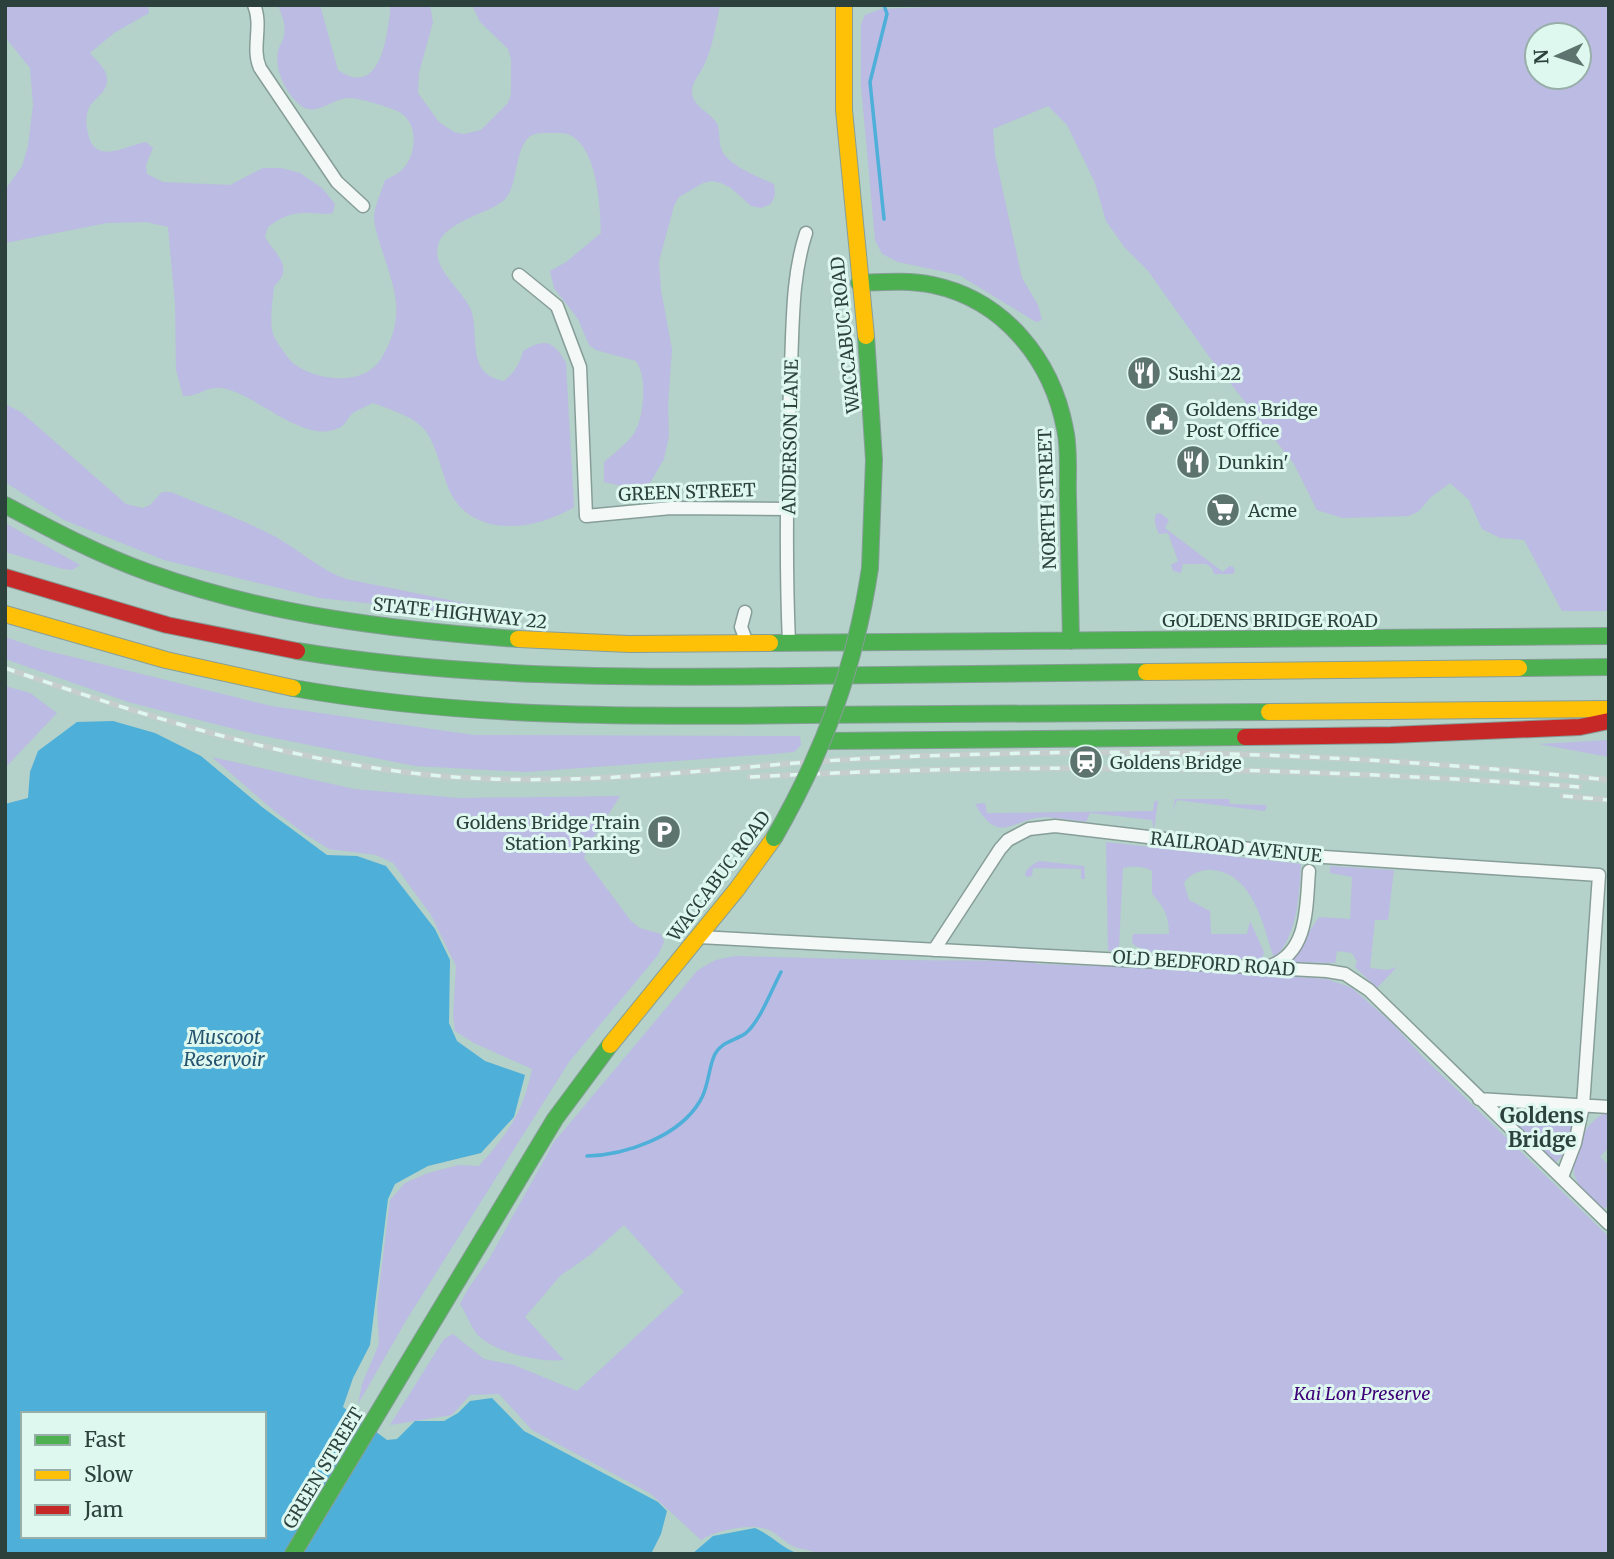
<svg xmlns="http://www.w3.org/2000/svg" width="1614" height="1559" font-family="Merriweather,serif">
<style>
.green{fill:#bbbbe3;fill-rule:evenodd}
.water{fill:#4eafd9;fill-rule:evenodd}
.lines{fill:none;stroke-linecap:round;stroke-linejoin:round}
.stream{stroke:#4eafd9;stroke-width:3.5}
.street-casing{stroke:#879e98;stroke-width:15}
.fast-casing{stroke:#879e98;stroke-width:18}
.slow-casing{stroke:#879e98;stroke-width:18}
.jam-casing{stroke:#879e98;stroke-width:18}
.street{stroke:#f4f8f7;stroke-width:12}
.fast{stroke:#4caf50;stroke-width:16}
.slow{stroke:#ffc107;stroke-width:16}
.jam{stroke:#c62828;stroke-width:16}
.rail-casing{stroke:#c5cecc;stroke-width:6}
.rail{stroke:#def8f0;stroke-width:3.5;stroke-dasharray:10;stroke-linecap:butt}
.fast-bridge-casing{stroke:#879e98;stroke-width:18;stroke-linecap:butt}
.fast-bridge{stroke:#4caf50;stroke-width:16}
.labels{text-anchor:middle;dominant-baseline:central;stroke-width:6;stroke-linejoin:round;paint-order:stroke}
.street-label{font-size:18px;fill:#2c413c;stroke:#def8f0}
.poi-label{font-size:18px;fill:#2c413c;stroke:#def8f0;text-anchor:start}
.park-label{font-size:18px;font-style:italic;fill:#3e0077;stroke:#def8f0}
.water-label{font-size:19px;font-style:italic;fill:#26536f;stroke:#def8f0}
.quarter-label{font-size:21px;font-weight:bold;fill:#2c413c;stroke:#def8f0}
</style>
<rect width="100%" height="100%" fill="#b4d1ca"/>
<!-- green -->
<path class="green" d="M5,5h143l1,8 -35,20 -24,20c7,8 17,16 17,27 0,12 -11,17 -17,26 -5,8 -4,18 -2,27 6,33 37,13 58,9l7,6 -7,17 1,9 16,8 67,3 33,-17h18l19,5 22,15 13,16 -2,9c-9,2 -14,0 -23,0 -17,-1 -29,4 -42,14l-3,10c11,19 30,30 9,49 -1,14 -5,34 -1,48 2,6 16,26 21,30 23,17 69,23 87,-5 26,-44 14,-68 0,-112 -3,-10 -7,-21 -7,-31 1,-12 8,-25 11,-36 6,-3 13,-6 18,-11 15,-17 16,-50 -8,-59 -13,-5 -32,-11 -46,-12 -17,0 -34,21 -50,6 -13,-11 -25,-35 -21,-53 1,-5 5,-10 6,-15 2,-11 -2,-21 -6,-31h42l18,65c33,23 44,-11 49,-37 1,-9 4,-19 3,-28h40l3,17 -14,51 -1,20 21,29 15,10 10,2 17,-4 27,-27 3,-9v-35l-3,-10 -28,-27 -8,-17h248c-4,20 -7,40 -15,58 -4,10 -14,19 -13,30 1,13 17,19 24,29 5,8 2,17 5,26 5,17 38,29 53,36l1,11 -4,9 -10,4 -10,-2 -20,-18 -10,-5 -9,-2 -9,2 -24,14 -5,9 -15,55 2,29 11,59 -4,57 1,30 -5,23 -14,24 -14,6 -32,-7v-20c27,-23 36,-27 39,-63 1,-13 0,-27 -7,-38l-40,-11 -7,-5 -11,-26 -24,-31 -4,-17 16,-9 35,-29c-1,-26 -3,-84 -31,-98 -4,-2 -10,-2 -15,-2 -9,0 -18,-2 -26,4 -16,15 -10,51 -26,64 -16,13 -59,21 -65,44 -7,24 26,46 33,65 9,25 -6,64 33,71 10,-8 16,-17 19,-30 22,-13 30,-11 43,12l8,144c-37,23 -99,32 -123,-13 -9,-18 -15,-55 -30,-68 -12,-11 -32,-17 -48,-23 -6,3 -14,6 -20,10 -5,4 -8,13 -14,15 -33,16 -78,-29 -109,-38 -24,-7 -28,7 -47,6l-7,-26 -1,-66 -7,-77 -22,-5 -39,1 -102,20v-53l17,-24 6,-20 5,-41 -3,-37 -25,-31z
M982,5h627v606h-47l-38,-71 -24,-2 -18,-9 -13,-29 -19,-17 -19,14 -12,14 -10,5 -67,2 -25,-8 -23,-46 -86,-109 -60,-84 -23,-23 -19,-27 -11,-38 -28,-58 -19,-19 -55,23 2,26 27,123 16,27 4,15 -6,2 -77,-47 -61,-13 -16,-8 -7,-14 -14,-154v-62l4,-9 16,-6zM1537,35h42v42h-42z
M5,404l16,8 105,92 17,4 7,-3 12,-13h9c35,15 71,27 105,45 24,14 43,32 70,42l153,31 7,3 -5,5 -181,-20 -156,-38 -100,-40 -59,-38z
M1160,513l9,7 -4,8 58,44 6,-6 4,1 2,4 -2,3h-19l-2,-6 -6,-4h-23l-2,9 -8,-2 -2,-6 7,-4 -10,-28 -9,1c-3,-7 -6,-13 -3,-20z
M5,523l75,42 -8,5 -9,-1 -58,-17z
M5,637l35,12 231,57 203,29 326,1 1,9 -7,7 -22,2 -246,18 -111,-6 -161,-32 -126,-32 -123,-43z
M5,686l25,7 27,20 -52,55z
M1609,740v17l-70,-13z
M212,757l142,32 104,9 162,-2 -30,47 -6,15 47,63 9,7 21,6 3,8 -6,13 -89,107 -162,257 -49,85 4,-20 17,-40 -2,-38 13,-106 15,-17 23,-10 31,-8 20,1c29,-33 44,-53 53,-97l-58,-26 -19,-12 -2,-16 3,-49 -25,-51 -38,-52 -17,-8 -47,-6 -24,-15 -33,-25z
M1175,799h54l1,5 37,1 -2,6 -88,-11 -4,10z
M1158,800l-4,30 -2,-10 -62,-7 -4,9c-13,-2 -26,-4 -39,-5 -35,0 -46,31 -72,-13l10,-1 2,10 166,-2 1,-9z
M1106,842l195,22c-2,32 -3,71 -27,95 -10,-33 -21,-86 -62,-89 -11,-1 -22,4 -28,13l5,17 21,11 1,23h36l3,-13 14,31 -2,8 -4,2c-28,-2 -108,-2 -126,-19l1,-9h36c0,-18 -5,-27 -17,-40v-23c-7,-5 -20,-5 -29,-3l-4,78 -2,4 -9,1z
M1039,861l45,5 1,13h-4v-10l-48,-1 -1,8 -5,1 -2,-3c3,-7 7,-9 14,-13z
M1330,866l64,4 -6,50h-13l-5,48 18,2 9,-3 -20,21 -22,-21 2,-5 -5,-9 -15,-2 -2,12 -44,-1 2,-6 26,-39 31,2 2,-42 -22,-4z
M735,956l150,4 151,1v3l127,4 164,11 25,9 40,35 30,33 187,181v317h-792c-7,-5 -14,-4 -22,-7 -8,-3 -15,-11 -24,-16 -17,-9 -54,-1 -70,9l-50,-46 -119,-64 -33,-36 -29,1 -18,20 -62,10 54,-86 9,-5 31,25 30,6 63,26 107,-99 -60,-67 -34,30 -30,21 -35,41 39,43c-23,3 -73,-8 -88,-27 -6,-8 -10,-20 -16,-29l8,-15 21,-30 65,-117 144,-172 18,-10z
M1498,1109l74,7c3,16 -4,36 -16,46l-10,-6z
M1609,1112v35l-9,10 9,8 -3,4 3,3v33l-5,4c-9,-8 -22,-17 -27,-28 -12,-21 9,-64 32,-69z"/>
<!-- water -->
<path class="water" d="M113,721l42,12 46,23 61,51 65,48 30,1 29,10 49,63 15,31 -1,63 8,18 28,20 40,14 -11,42 -33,36 -53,13 -33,18 -7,15 -18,146 -17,33 -10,29 44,33 10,-1 18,-18h29l14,-8 12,-12 22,-3 32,33 134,71 9,9 -6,23 -10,20h-646v-750l23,-6 2,-26 8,-21 39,-29zM23,1414h241v122h-241z
M755,1528c16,7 28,21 44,26h-107l21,-18z"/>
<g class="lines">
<!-- stream -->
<path class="stream" d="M884,219l-14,-137 17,-68 -3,-9
M587,1156c38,-1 92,-19 113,-55 9,-14 8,-33 15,-47 7,-13 20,-13 31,-21 14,-12 26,-44 35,-61"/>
<!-- street casing -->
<g class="street-casing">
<path id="street" d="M254,5c9,21 -3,43 6,63l77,114 26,24
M519,275l38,31 23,61 6,149 85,-8 117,1
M745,612l-4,15 6,16
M789,643c-4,-92 -2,-186 2,-278 2,-44 1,-89 15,-132
M699,937l628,34 18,3 24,16 240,234
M934,950l66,-101 8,-9 21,-11 26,-3 254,30 290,19 -16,231 -8,37 -13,34
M1270,966c39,-14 36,-60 39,-95
M1479,1099l130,8"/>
</g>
<!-- fast casing -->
<g class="fast-casing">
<path id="fast" d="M859,283c25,-1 50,-3 74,2 71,15 119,75 132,144 5,21 2,47 3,69 1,47 2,95 3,143
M866,336l8,124 -4,108
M5,505c47,25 94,50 145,68 117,42 244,57 368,66
M770,643l839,-7
M297,651c164,27 332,27 498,25 117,-1 234,-2 351,-4
M1519,668l90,-1
M293,688c169,30 339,29 511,27 155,-1 310,-2 465,-3
M825,741l420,-4
M293,1554l262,-435 55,-74"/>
</g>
<!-- slow casing -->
<g class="slow-casing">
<path id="slow" d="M844,5v105l22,226
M5,614l161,46 127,28
M518,639l111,5 141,-1
M1146,672l373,-4
M1269,712l340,-3
M610,1045l127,-156 37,-51"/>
</g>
<!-- jam casing -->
<g class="jam-casing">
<path id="jam" d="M5,577l162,48 130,26
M1245,737l146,-2 189,-8 29,-6"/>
</g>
<!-- street -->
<use href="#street" class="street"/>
<!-- fast -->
<use href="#fast" class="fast"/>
<!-- slow -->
<use href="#slow" class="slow"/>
<!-- jam -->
<use href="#jam" class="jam"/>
<!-- rail casing -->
<g class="rail-casing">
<path id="rail" d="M5,668c139,48 278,92 425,107 122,12 244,-2 366,-12 54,-4 108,-7 162,-8 217,-8 435,2 651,25
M750,777c276,-15 554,-10 829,10
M1563,796l46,4"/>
</g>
<!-- rail -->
<use href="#rail" class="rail"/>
<!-- fast-bridge casing -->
<g class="fast-bridge-casing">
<path id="fast-bridge" d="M774,838c50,-87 81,-170 96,-270"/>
</g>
<!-- fast-bridge -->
<use href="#fast-bridge" class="fast-bridge"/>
</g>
<!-- icons -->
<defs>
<g id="restaurant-disc" transform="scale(1.75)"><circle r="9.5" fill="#5c736e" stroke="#def8f0"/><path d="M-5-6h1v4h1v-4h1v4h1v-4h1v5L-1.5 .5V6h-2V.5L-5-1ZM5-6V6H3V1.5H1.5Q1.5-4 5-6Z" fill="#fff"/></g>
<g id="civic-disc" transform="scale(1.75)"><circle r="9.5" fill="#5c736e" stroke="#def8f0"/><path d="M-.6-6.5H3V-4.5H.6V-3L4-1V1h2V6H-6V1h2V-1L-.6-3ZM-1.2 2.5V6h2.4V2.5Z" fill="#fff"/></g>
<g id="supermarket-disc" transform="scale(1.75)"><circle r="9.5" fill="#5c736e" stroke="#def8f0"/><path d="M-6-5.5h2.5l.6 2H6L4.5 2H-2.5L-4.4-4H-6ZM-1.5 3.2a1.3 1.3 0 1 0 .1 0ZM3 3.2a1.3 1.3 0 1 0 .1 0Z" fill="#fff"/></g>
<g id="station-disc" transform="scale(1.75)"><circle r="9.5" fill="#5c736e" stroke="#def8f0"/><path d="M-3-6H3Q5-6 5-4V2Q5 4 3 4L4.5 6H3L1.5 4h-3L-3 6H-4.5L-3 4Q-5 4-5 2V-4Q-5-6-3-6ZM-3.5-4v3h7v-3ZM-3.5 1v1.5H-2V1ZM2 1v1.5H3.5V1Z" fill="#fff"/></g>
<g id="parking-disc" transform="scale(1.75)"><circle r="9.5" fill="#5c736e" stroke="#def8f0"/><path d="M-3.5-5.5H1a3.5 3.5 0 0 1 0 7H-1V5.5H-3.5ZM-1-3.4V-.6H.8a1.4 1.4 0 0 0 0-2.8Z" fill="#fff"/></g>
</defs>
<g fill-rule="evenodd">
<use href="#restaurant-disc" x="1144" y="373"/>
<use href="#civic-disc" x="1162" y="419"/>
<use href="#restaurant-disc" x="1193" y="462"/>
<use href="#supermarket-disc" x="1223" y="510"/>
<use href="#station-disc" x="1086" y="762"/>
<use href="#parking-disc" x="664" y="832"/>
</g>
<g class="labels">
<!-- street labels -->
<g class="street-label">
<text transform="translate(845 335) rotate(-96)">WACCABUC ROAD</text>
<text transform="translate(790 437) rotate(-89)">ANDERSON LANE</text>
<text transform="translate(687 492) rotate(-2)">GREEN STREET</text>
<text transform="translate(1047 499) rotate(-92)">NORTH STREET</text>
<text transform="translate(460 613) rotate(6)">STATE HIGHWAY 22</text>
<text x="1270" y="620">GOLDENS BRIDGE ROAD</text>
<text transform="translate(1236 847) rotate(6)">RAILROAD AVENUE</text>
<text transform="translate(719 876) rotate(-53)">WACCABUC ROAD</text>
<text transform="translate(1204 963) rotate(4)">OLD BEDFORD ROAD</text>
<text transform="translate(323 1468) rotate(-59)">GREEN STREET</text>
</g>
<!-- poi labels -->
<g class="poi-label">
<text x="1168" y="373">Sushi 22</text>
<text x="1186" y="409">Goldens Bridge<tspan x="1186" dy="21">Post Office</tspan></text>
<text x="1218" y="462">Dunkin'</text>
<text x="1248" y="510">Acme</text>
<text x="1110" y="762">Goldens Bridge</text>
<text x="640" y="822" text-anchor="end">Goldens Bridge Train<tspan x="640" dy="21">Station Parking</tspan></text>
</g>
<!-- park labels -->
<g class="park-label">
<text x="1362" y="1393">Kai Lon Preserve</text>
</g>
<!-- water labels -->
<g class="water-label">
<text x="224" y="1037">Muscoot<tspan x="224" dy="22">Reservoir</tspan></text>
</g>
<!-- quarter labels -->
<g class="quarter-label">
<text x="1542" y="1115">Goldens<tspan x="1542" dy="24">Bridge</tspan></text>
</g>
</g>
<!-- border -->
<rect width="1614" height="1559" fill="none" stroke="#2c413c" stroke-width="14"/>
<!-- legend -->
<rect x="21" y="1412" width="245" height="126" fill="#def8f0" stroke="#97afa8" stroke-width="2"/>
<rect x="35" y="1435" width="35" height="10" fill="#4caf50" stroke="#97afa8" stroke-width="2"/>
<text x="84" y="1447" font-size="21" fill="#2c413c">Fast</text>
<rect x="35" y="1470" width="35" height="10" fill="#ffc107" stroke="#97afa8" stroke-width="2"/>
<text x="84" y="1482" font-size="21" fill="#2c413c">Slow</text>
<rect x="35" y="1505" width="35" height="10" fill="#c62828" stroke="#97afa8" stroke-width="2"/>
<text x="84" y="1517" font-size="21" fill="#2c413c">Jam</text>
<!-- north arrow -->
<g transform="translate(1558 56) rotate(267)"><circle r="33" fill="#def8f0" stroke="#97afa8" stroke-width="2"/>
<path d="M0-5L12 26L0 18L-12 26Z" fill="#5c736e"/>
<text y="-10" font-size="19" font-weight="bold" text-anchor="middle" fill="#2c413c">N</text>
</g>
</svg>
